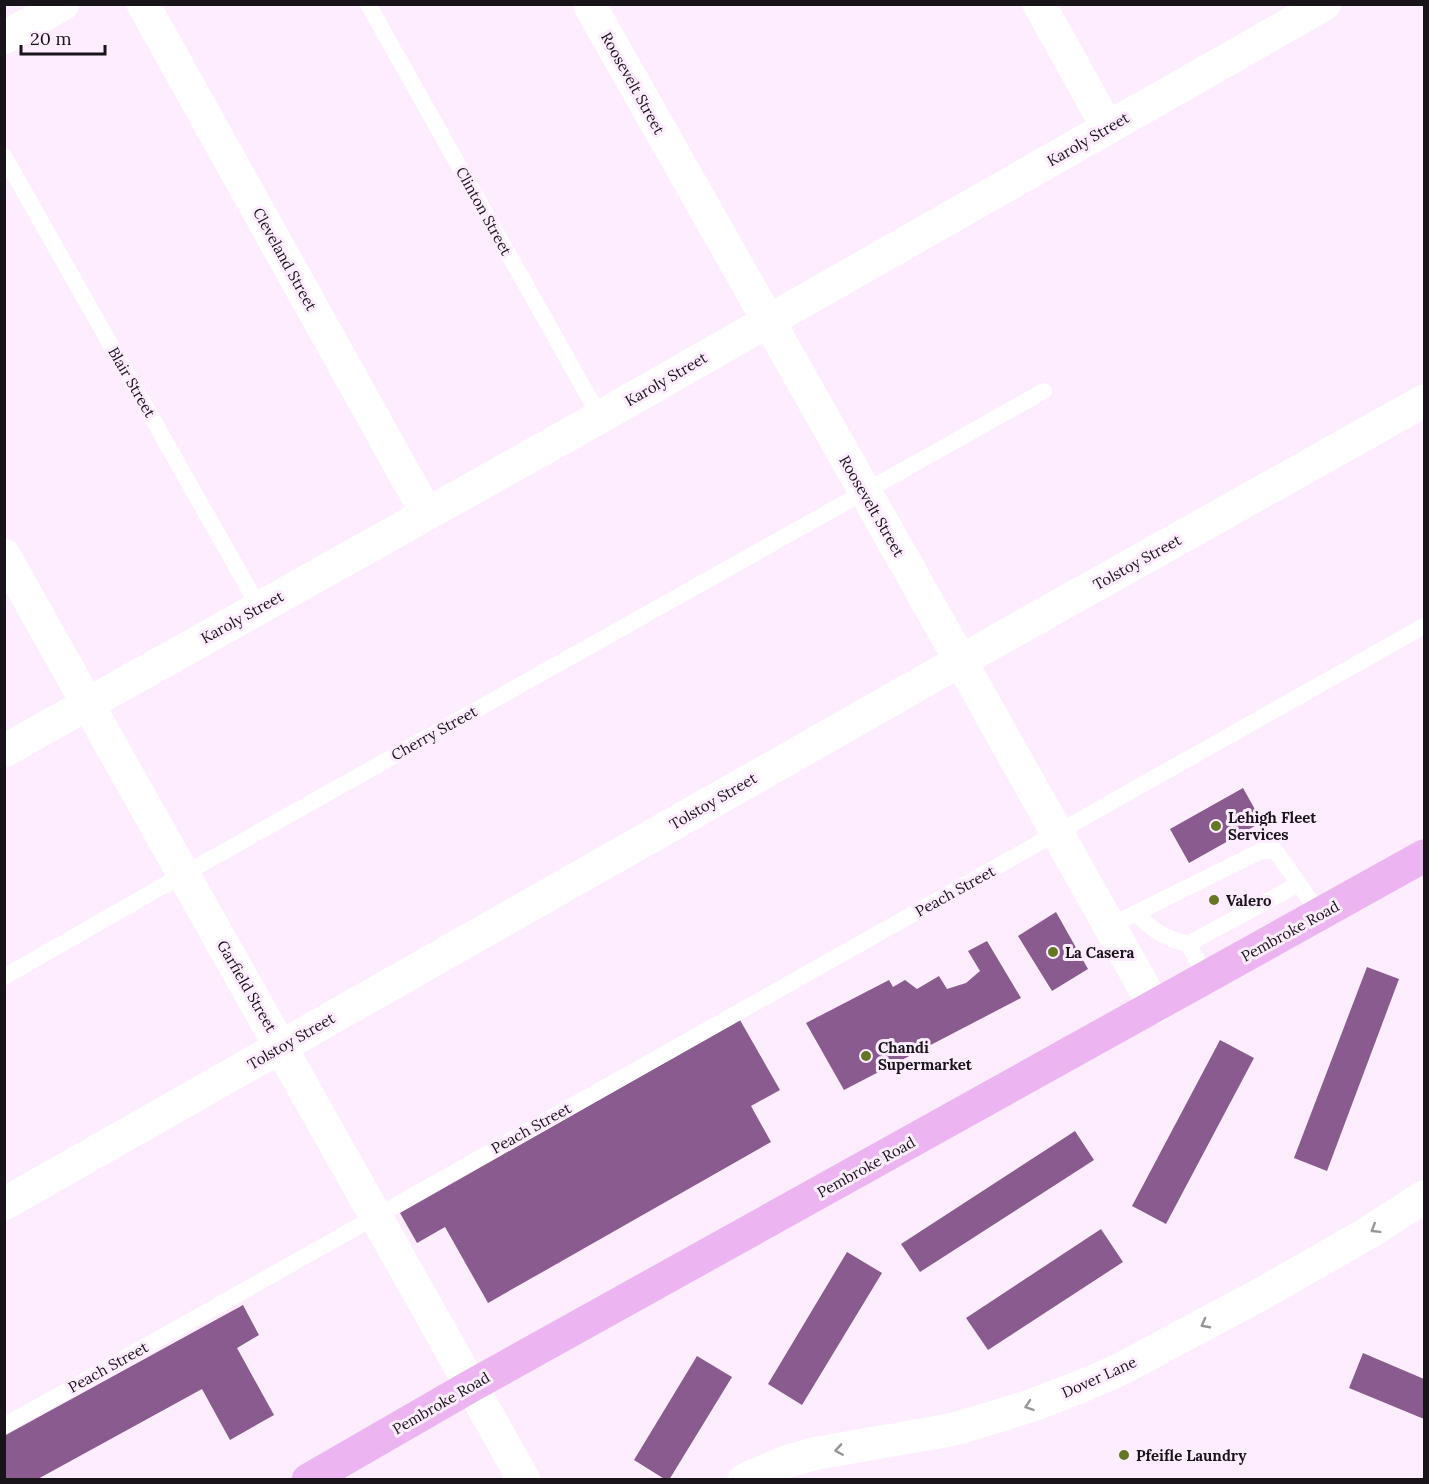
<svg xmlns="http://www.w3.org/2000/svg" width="1429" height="1484" font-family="Lora,serif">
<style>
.building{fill:#8a5b8e}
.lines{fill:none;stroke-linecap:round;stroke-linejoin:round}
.service{stroke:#fff;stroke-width:16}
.minor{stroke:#fff;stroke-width:33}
.primary{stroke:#ecb4f1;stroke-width:33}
.oneway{stroke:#989598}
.poi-dot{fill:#657624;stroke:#fdedfe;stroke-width:2}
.labels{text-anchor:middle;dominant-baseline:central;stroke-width:6;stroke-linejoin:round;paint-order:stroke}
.street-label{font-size:15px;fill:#19141a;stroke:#fdedfe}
.poi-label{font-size:15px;font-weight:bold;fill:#19141a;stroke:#fdedfe;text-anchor:start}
</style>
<rect width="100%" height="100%" fill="#fdedfe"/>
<!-- building -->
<path class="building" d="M1243,788l19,34 -73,41 -19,-34z
M1056,912l32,57 -36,22 -34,-55z
M987,941l34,57 -177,92 -38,-67 83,-43 4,7 12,-7 12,9 22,-13 8,13 19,-6 14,-12 -12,-20z
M1367,967l32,12 -72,192 -33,-13z
M740,1020l40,70 -29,16 20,36 -283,161 -43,-76 -28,16 -17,-30z
M1220,1040l34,18 -88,166 -34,-18z
M1075,1131l19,29 -174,112 -19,-28z
M1101,1229l22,33 -135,88 -22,-32z
M847,1252l35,21 -80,132 -34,-21z
M243,1305l16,30 -22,13 37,67 -44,25 -28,-51 -166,91h-32v-44z
M1363,1353l61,26v40l-75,-31z
M697,1356l35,21 -63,103h-3l-32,-20z"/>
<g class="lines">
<!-- service -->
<path class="service" d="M368,4l232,413
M4,156l255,451
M1135,913c18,17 28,25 53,31l111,-60
M1110,926l151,-75 14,-1 45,64
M1188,944l19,33
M4,977l180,-103 860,-483
M4,1426l1420,-800"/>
<!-- minor -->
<path class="minor" d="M143,4l284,510
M589,4c188,335 380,667 566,1003
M1039,4l69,124
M4,38l59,-34
M4,555l520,925
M4,751l596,-334 725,-413
M4,1204l926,-526 494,-277
M744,1480l41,-18 28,-8 142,-25 75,-23 50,-19 41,-18 140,-75 107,-61 56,-36"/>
<!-- primary -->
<path class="primary" d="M308,1480l163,-94 953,-530"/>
</g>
<!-- one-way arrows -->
<defs><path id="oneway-chevron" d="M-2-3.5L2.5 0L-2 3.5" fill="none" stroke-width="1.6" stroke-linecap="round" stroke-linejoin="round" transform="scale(1.5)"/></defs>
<g class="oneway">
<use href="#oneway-chevron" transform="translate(1375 1229) rotate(148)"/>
<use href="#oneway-chevron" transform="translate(1205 1324) rotate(152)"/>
<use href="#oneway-chevron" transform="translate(1029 1406) rotate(161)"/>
<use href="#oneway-chevron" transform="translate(839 1450) rotate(171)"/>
</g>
<!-- markers -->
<g class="poi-dot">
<circle cx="1216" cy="826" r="6"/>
<circle cx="1214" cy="900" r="6"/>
<circle cx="1053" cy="952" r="6"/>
<circle cx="866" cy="1056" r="6"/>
<circle cx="1124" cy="1455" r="6"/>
</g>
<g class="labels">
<!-- street labels -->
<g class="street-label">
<text transform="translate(633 83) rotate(61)">Roosevelt Street</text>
<text transform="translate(1088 139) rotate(-30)">Karoly Street</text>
<text transform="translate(484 211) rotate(61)">Clinton Street</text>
<text transform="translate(285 259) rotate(61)">Cleveland Street</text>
<text transform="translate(666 379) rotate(-30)">Karoly Street</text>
<text transform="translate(132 382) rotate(60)">Blair Street</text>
<text transform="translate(872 506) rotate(60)">Roosevelt Street</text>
<text transform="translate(1137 562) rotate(-29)">Tolstoy Street</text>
<text transform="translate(242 617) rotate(-29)">Karoly Street</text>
<text transform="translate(434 733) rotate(-29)">Cherry Street</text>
<text transform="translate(713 801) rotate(-30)">Tolstoy Street</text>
<text transform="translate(955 891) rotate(-29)">Peach Street</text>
<text transform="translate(1290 931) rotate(-29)">Pembroke Road</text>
<text transform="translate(247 986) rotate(60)">Garfield Street</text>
<text transform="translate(291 1041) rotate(-30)">Tolstoy Street</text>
<text transform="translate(531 1128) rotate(-29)">Peach Street</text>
<text transform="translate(866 1167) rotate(-29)">Pembroke Road</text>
<text transform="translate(108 1367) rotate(-29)">Peach Street</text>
<text transform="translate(1099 1377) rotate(-24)">Dover Lane</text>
<text transform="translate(441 1403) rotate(-30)">Pembroke Road</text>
</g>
<!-- poi labels -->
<g class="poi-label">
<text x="1228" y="817">Lehigh Fleet<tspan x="1228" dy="17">Services</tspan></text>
<text x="1226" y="900">Valero</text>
<text x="1065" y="952">La Casera</text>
<text x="878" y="1047">Chandi<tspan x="878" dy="17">Supermarket</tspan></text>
<text x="1136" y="1455">Pfeifle Laundry</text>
</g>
</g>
<!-- border -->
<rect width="1429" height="1484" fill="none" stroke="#19141a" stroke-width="12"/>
<!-- scale -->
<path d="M21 45v9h84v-9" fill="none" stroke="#19141a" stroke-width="3"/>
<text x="30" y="45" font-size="18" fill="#19141a" stroke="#fdedfe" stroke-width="4.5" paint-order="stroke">20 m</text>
</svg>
